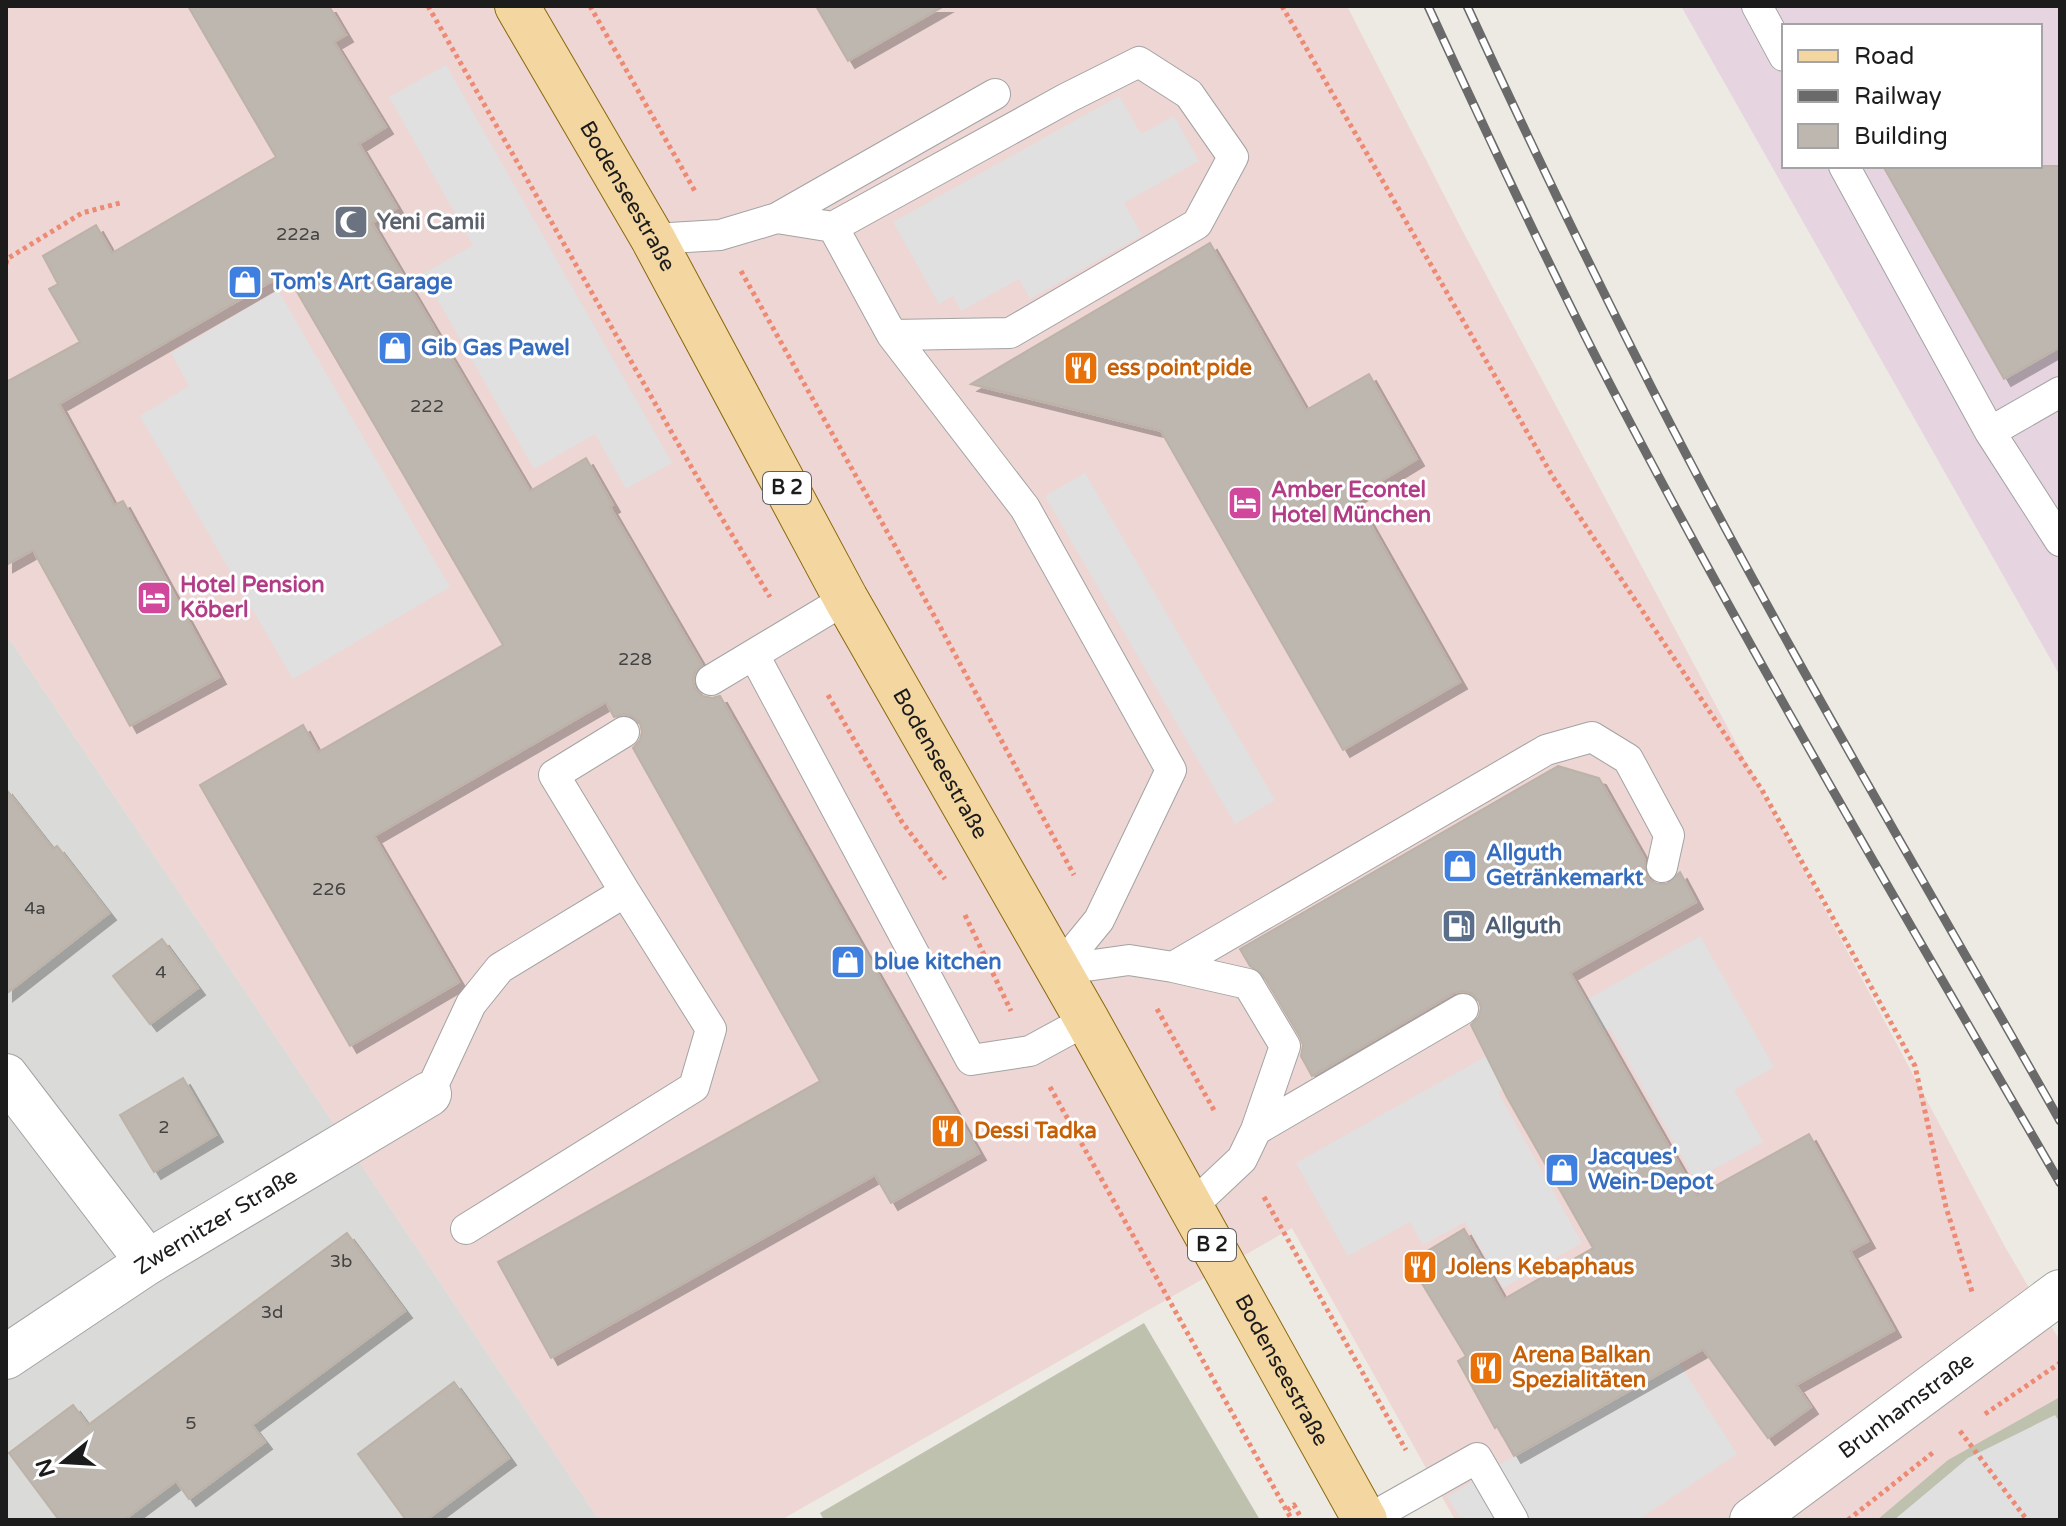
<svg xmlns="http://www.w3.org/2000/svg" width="2066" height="1526" font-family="'Varela Round',sans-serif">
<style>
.residential{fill:#dadad9}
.commercial{fill:#edd6d3}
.industrial{fill:#e6d5e1;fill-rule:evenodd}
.construction{fill:#bfc1af}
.parking{fill:#e0e0e0}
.building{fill:#bdb7b0;stroke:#bdb2a7;stroke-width:2;filter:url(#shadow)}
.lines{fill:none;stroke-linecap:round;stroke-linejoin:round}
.service-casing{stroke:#a3a3a3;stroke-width:32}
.minor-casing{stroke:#a3a3a3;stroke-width:46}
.tertiary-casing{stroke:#a3a3a3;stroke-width:46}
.primary-casing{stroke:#89690c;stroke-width:46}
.path{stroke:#ee8973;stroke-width:5;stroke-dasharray:4 4;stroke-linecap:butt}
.service{stroke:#fff;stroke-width:30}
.minor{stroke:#fff;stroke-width:44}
.tertiary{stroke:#fff;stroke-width:44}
.primary{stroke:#f4d6a1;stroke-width:44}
.rail-casing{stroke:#6a6a6a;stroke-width:9}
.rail{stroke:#fff;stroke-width:6;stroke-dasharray:18;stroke-linecap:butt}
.labels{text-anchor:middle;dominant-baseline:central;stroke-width:6;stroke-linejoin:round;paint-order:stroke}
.number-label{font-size:18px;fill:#444341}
.shield{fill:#fff;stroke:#606060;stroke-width:2}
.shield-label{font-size:20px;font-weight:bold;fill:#1c1c1c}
.street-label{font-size:22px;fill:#1c1c1c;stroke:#fff}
.worship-label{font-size:22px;font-weight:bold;fill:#5b616d;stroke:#fff;text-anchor:start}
.shop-label{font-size:22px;font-weight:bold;fill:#366cbe;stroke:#fff;text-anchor:start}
.food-label{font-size:22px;font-weight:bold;fill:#c56008;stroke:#fff;text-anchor:start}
.hotel-label{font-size:22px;font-weight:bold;fill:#b23c85;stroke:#fff;text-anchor:start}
.service-label{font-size:22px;font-weight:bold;fill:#4e5e75;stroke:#fff;text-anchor:start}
</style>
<defs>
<filter id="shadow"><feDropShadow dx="7" dy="7" stdDeviation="0" flood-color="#0004"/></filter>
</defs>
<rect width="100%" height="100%" fill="#edeae3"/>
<!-- residential -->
<path class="residential" d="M6,634l593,886h-593z"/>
<!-- commercial -->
<path class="commercial" d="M6,6h1341l114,222 543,1017 56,96v179h-605l-163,-292 -511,292h-182l-593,-886z"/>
<!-- industrial -->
<path class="industrial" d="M1681,6h379v670zM1784,26h256v140h-256z"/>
<!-- construction -->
<path class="construction" d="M1144,1323l116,197h-436l-4,-7z
M2060,1397v123h-183l71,-60z"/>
<!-- parking -->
<path class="parking" d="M446,65l226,398 -46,26 -31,-55 -61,35 -111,-195 50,-29 -84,-148z
M1119,96l22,38 33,-18 25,45 -75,42 18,32 -112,64 -11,-20 -58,32 -8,-15 -14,8 -46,-82z
M278,290l172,297 -157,92 -153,-263 49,-30 -18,-33z
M1085,473l190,327 -40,24 -190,-328z
M1700,936l74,131 -40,23 29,52 -68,38 -85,-151 -112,63 84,151 -79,45 -38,-66 -42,23 -13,-23 -62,34 -52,-93z
M1679,1363l58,91 -99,66h-176l-15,-23 67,-41z
M2055,1415l5,8v97h-166l74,-62z"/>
<!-- building -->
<path class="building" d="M188,6h141l17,29 -12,7 52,85 -27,17 38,64 -25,15 158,268 56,-33 27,47 -3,2 92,158 -7,7 -2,9 2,8 8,7 9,2 8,-2 259,457 -88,50 -16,-28 -324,183 -53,-96 322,-181 -187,-333 7,-8 2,-8 -2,-9 -8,-7 -9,-2 -9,3 -8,-15 -232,134 85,146 -109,64 -150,-261 103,-60 15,27 185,-107 -217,-372 -227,131 55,101 9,-4 96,176 -89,49 -97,-176 -27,15v-183l74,-40 -31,-53 9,-5 -15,-28 53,-31 16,28 164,-96z
M816,6h128l-96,55z
M1883,166h177v181l-56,32z
M1210,243l96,167 63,-36 48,85 -62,38 105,185 -117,68 -182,-319 -190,-47z
M1558,766l41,12 46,82v12l4,8 8,4h10l13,-12 16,30 -126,71 127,223 112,-62 59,107 -18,10 44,79 -98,55 15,22 -43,31 -65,-89 -189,107 -17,-30 -2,2 -37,-67 8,-5 -57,-94 55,-33 40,70 89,-51 -86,-151 -36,-72 8,-8 2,-9 -2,-7 -8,-8 -9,-2 -8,2 -142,83 -11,-20 2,-11 -3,-8 -37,-62 -13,-9 -10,-17z
M6,789l47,60 4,-3 52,67 -103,81z
M162,939l36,49 -48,36 -37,-48z
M183,1078l33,57 -62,37 -34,-57z
M347,1233l58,78 -153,114 13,17 -76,57 -13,-18 -52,39h-65l-50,-67 64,-48 15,20z
M454,1382l55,76 -83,62h-20l-48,-66z"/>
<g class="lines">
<!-- service casing -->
<g class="service-casing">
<path id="service" d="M1757,6l27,50
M1844,166l146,266 70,109
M777,218l218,-124
M833,227l59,108 133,173 146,262 -72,150 -41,50 71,-10 44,7 373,-217 46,-13 36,22 41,76 -7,32
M653,239l67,-4 57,-17 56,9 234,-129 72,-36 50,32 44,63 -36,67 -187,109 -118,2
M1990,432l70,-40
M754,655l217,405 59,-9 57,-31
M711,680l135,-81
M1173,967l75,17 37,62 -29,84 -14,29 -51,48
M429,1094l42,-90 29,-36 125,-76 -71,-117 70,-43
M1256,1130l207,-121
M466,1229l228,-142 17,-58 -86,-137
M1367,1520l110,-62 36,62"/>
</g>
<!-- minor casing -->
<g class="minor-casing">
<g id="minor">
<path d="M6,1076l142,186"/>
<path id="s1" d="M6,1357l142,-95 281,-168"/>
</g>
</g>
<!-- tertiary casing -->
<g class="tertiary-casing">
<g id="tertiary">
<path id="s2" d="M1752,1520l308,-228"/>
</g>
</g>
<!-- primary casing -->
<g class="primary-casing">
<g id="primary">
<path id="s3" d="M517,6l136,233 193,360 241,421 278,500"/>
</g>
</g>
<!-- path -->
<path class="path" d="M428,6l276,483 66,108
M590,6l106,187
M1282,6l271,471 209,313 153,276 31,141 27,88
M6,264l1,-5 75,-46 38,-10
M741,271l190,339 143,265
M828,695l74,127 43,57
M965,915l46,96
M1157,1009l58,103
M1050,1087l242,433
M1264,1197l142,253
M1985,1414l75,-51
M1960,1431l67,89
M1287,1510l7,-5 7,13
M1848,1520l87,-69"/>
<!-- service -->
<use href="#service" class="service"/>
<!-- minor -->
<use href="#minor" class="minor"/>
<!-- tertiary -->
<use href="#tertiary" class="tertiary"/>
<!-- primary -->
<use href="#primary" class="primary"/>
<!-- rail casing -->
<g class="rail-casing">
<path id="rail" d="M1428,6c56,122 113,244 174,363 143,276 302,545 458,814
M1467,6c53,115 108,230 165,343 132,263 283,516 428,772"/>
</g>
<!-- rail -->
<use href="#rail" class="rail"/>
</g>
<!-- icons -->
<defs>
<g id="mosque-square" transform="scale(1.8)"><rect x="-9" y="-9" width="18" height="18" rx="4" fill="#6b7280" stroke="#fff"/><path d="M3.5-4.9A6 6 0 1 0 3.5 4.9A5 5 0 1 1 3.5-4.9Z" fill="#fff"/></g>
<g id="shop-square" transform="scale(1.8)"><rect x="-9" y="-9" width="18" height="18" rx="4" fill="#3f7fe0" stroke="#fff"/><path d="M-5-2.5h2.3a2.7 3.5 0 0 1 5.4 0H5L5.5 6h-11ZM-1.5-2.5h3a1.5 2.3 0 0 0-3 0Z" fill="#fff"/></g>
<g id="restaurant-square" transform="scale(1.8)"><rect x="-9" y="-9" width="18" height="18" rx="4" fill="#e8710a" stroke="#fff"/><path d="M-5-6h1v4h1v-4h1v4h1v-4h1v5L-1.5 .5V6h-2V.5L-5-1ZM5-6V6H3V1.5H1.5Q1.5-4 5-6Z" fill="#fff"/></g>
<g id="hotel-square" transform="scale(1.8)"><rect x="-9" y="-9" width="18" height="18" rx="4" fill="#d1479c" stroke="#fff"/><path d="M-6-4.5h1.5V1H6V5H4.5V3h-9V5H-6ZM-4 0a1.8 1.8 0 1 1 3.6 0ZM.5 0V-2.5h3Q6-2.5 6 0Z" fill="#fff"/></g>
<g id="fuel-square" transform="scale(1.8)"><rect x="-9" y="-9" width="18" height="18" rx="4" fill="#5c6f8a" stroke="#fff"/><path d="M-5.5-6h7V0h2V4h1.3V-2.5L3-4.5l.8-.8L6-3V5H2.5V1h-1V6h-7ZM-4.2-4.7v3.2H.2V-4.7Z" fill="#fff"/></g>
</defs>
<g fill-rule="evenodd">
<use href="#mosque-square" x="351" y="222"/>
<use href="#shop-square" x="245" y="282"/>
<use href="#shop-square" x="395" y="348"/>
<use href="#restaurant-square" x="1081" y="368"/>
<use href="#hotel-square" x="1245" y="503"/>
<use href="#hotel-square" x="154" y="598"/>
<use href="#shop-square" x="1460" y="866"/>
<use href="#fuel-square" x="1459" y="926"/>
<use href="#shop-square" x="848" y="962"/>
<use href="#restaurant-square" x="948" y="1131"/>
<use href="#shop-square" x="1562" y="1170"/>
<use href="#restaurant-square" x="1420" y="1267"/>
<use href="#restaurant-square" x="1486" y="1368"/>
</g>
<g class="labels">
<!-- number labels -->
<g class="number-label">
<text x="298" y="234">222a</text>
<text x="427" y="406">222</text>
<text x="635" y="659">228</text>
<text x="329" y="889">226</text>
<text x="35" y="908">4a</text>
<text x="161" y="972">4</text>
<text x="164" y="1127">2</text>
<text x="341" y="1261">3b</text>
<text x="272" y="1312">3d</text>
<text x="191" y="1423">5</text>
</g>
<!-- shield labels -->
<g class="shield">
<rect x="763" y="472" width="48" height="32" rx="6"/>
<rect x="1188" y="1229" width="48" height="32" rx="6"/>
</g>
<g class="shield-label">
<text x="787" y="488">B 2</text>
<text x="1212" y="1245">B 2</text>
</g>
<!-- street labels -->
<g class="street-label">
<text stroke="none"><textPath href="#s3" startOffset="220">Bodenseestraße</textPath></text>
<text stroke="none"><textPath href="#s3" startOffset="868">Bodenseestraße</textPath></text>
<text stroke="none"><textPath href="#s1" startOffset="250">Zwernitzer Straße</textPath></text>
<text stroke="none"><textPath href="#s3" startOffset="1564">Bodenseestraße</textPath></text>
<text stroke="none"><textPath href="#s2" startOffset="192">Brunhamstraße</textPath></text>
</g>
<!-- worship labels -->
<g class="worship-label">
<text x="377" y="222">Yeni Camii</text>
</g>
<!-- shop labels -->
<g class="shop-label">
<text x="271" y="282">Tom's Art Garage</text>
<text x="421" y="348">Gib Gas Pawel</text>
<text x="1486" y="853">Allguth<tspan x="1486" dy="25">Getränkemarkt</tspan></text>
<text x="874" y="962">blue kitchen</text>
<text x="1588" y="1157">Jacques'<tspan x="1588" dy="25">Wein-Depot</tspan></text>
</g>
<!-- food labels -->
<g class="food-label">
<text x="1107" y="368">ess point pide</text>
<text x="974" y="1131">Dessi Tadka</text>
<text x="1446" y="1267">Jolens Kebaphaus</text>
<text x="1512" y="1355">Arena Balkan<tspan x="1512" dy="25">Spezialitäten</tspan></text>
</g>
<!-- hotel labels -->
<g class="hotel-label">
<text x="1271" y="490">Amber Econtel<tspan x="1271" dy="25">Hotel München</tspan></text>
<text x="180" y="585">Hotel Pension<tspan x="180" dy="25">Köberl</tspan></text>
</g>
<!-- service labels -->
<g class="service-label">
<text x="1485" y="926">Allguth</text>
</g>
</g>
<!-- border -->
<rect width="2066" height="1526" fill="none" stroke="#1c1c1c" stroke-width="16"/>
<!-- legend -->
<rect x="1782" y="24" width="260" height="144" fill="#ffffff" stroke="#a4a4a4" stroke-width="2"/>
<rect x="1798" y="50" width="40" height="12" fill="#f4d6a1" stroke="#a4a4a4" stroke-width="2"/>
<text x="1854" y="64" font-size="24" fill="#1c1c1c">Road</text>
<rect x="1798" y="90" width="40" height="12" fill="#6a6a6a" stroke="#a4a4a4" stroke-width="2"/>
<text x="1854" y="104" font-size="24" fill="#1c1c1c">Railway</text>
<rect x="1798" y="124" width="40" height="24" fill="#bdb7b0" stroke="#a4a4a4" stroke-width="2"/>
<text x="1854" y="144" font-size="24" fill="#1c1c1c">Building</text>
<!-- north arrow -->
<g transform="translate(64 1462) rotate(252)" stroke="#ffffff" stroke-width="6" paint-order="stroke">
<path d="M0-6L14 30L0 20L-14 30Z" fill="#1c1c1c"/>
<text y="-12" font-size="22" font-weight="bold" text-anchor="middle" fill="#1c1c1c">N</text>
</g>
</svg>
